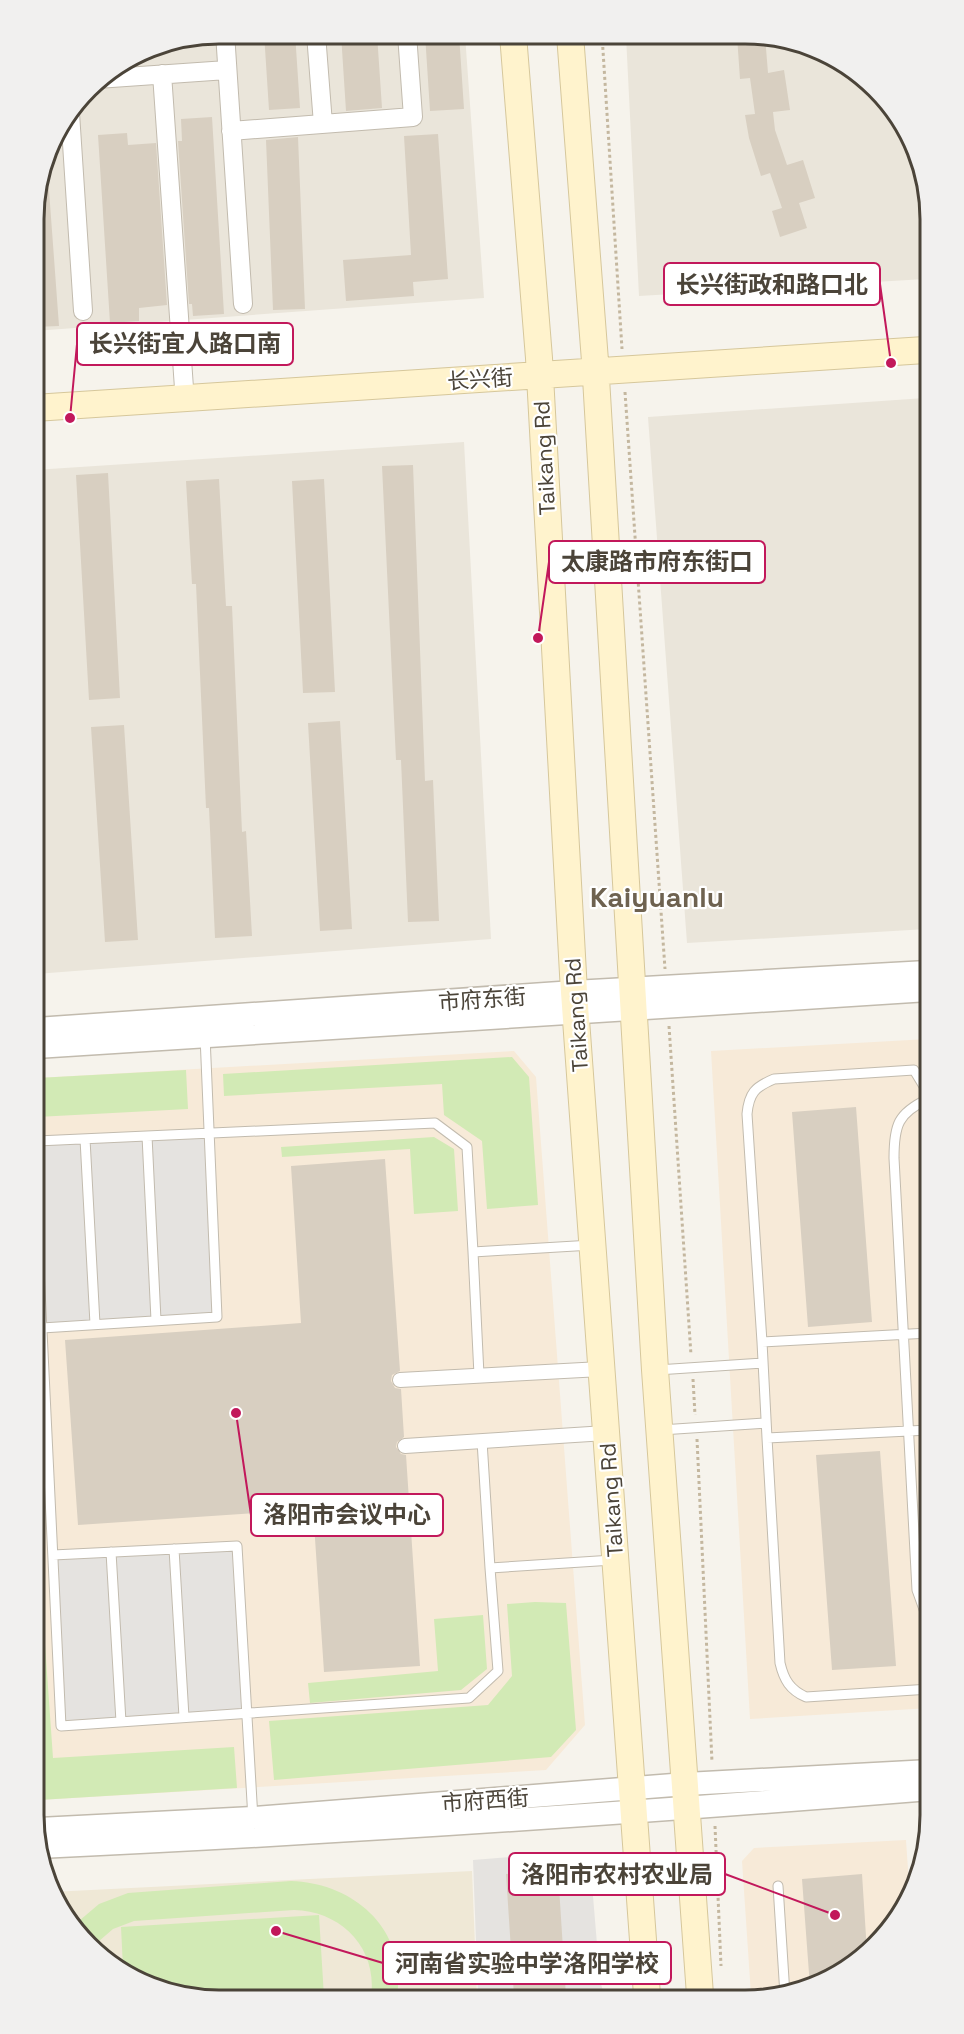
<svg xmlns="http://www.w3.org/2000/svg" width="964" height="2034" font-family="'Space Grotesk','Noto Sans SC',sans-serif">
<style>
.residential{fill:#eae5da}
.commercial{fill:#f7ead8}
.education{fill:#efe8d6}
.green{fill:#d2eab5}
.parking{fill:#e5e3e0}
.building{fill:#d8cfc1}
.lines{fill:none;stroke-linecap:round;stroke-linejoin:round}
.service-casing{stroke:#c2bbae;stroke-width:11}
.pedestrian-casing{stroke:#c2bbae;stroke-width:16}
.minor-casing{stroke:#c2bbae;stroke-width:20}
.tertiary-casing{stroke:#c2bbae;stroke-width:25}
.secondary-casing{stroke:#d6c79b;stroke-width:28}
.path{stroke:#c4b79f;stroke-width:3;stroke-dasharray:3 3;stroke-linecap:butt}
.service{stroke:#fff;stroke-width:9}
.pedestrian{stroke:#fff;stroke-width:14}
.minor{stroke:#fff;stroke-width:18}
.tertiary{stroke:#fff;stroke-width:22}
.secondary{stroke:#fff3cd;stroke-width:26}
.labels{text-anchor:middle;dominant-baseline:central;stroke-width:4.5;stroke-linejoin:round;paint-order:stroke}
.street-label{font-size:22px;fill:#4b4439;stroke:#fff}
.district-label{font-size:28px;font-weight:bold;fill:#6e6250;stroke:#fff}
.rim{fill:none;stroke:#4b4439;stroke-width:3}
.leader{fill:none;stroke:#c2185b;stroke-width:2}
.callout-dot{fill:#c2185b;stroke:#fff;stroke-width:2}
.callout{fill:#fff;stroke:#c2185b;stroke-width:2}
.callout-label{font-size:24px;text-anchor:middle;font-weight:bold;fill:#4b4439}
</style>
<rect width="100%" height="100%" fill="#f6f3ec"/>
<!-- residential -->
<path class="residential" d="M219,33l246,2 19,263 -450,33 -1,-125 19,-70 44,-57 52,-32z
M626,36l155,1 87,42 32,37 25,54v109l-286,17z
M925,398l2,531 -240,14 -39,-526z
M464,442l27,497 -455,35 -2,-504z"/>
<!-- commercial -->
<path class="commercial" d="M928,1039l2,669 -180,11 -39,-668z
M514,1051l22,26 49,648 -39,45 -507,30 -2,-722z
M906,1840l4,59 -18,30 -43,40 -55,26h-43l-9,-134 12,-13z"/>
<!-- education -->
<path class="education" d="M472,1871l5,125 -294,1 -87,-42 -38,-47 -7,-16z"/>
<!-- green -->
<path class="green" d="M512,1057l17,20 9,128 -51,4 -5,-68 -38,-26 -2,-31 -218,12 -1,-22z
M186,1070l2,39 -151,8v-39z
M434,1137l20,12 4,62 -44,3 -4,-65 -128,8 -1,-10z
M38,1545l15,213 181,-11 3,41 -198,12z
M535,1602l31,1 10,127 -25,27 -277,23 -5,-59 219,-16 24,-29 -5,-72z
M483,1615l4,54 -26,21 -151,13 -2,-20 130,-12 -4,-52z
M291,1881c63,2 116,48 106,115l-26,1c7,-49 -30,-86 -77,-87l-160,11 -21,8 -22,19 -18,-22 26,-22 29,-11z
M319,1915l5,82h-141l-60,-29 -2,-41z"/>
<!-- parking -->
<path class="parking" d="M209,1133l8,184 -175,11 -5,-187z
M237,1546l10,167 -186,13 -8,-171z
M559,1853l33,31 8,96 4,15 -126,1 -5,-136z"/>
<!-- building -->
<path class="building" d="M264,33h31l5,75 -31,2z
M341,34h36l5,74 -36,3z
M425,34h34l5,75 -34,2z
M737,36h28l3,37 16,-3 6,40 -17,2 2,18 12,35 16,-5 12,38 -16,5 8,25 -27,9 -8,-26 10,-3 -12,-35 -9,3 -12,-38 -4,-23 10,-1 -5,-36 -10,1z
M212,117l12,197 -31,2 -1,-12h-3l-11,-163h4l-1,-22z
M127,133l1,12 28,-2 11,162 -28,3v13l-29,2 -12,-188z
M438,134l10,145 -35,3 1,14 -68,5 -3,-41 68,-5 -7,-119z
M298,137l7,172 -32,1 -7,-170z
M45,163h2l12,163 -25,1 -1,-121z
M413,465l12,316 8,-1 6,141 -31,1 -7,-162h-5l-14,-294z
M108,473l12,225 -31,2 -13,-225z
M219,479l7,127h6l10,226 4,-1 6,105 -37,2 -6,-130h-3l-10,-224h-4l-6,-103z
M324,479l11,213 -32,1 -11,-212z
M340,721l12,208 -32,2 -12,-208z
M124,725l14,215 -33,2 -14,-215z
M856,1107l16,215 -64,5 -16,-215z
M385,1159l15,212 -8,4 -1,6 4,7 6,1 3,48 -7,5 -1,5 5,7 5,1 14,211 -96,6 -11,-163 -235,16 -13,-185 236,-17 -10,-157z
M880,1451l16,215 -64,4 -16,-215z
M558,1871l8,125h-52l-8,-122z
M862,1874l5,78 -18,17 -39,18 -8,-108z"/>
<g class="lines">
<!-- service casing -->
<g class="service-casing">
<path id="service" d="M928,1099c-30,14 -34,26 -34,59l23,432 13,36
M147,1136l9,184
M85,1139l10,185
M37,1141l398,-18 32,24 6,105 119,-7
M37,1227l24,499 408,-28 29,-27 -8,-103 123,-8
M473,1252l6,123
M42,1328l175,-11 -12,-281
M929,1333l-167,9 5,96 162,-8
M762,1342l-15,-228c2,-21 8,-27 27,-35l140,-9 14,23
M657,1370l106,-7
M661,1430l105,-7
M767,1438l13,225c4,17 10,27 26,34l124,-8
M482,1441l8,127
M174,1549l10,168
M111,1552l10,170
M53,1555l184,-9 16,273
M778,1886l7,109"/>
</g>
<!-- pedestrian casing -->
<g class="pedestrian-casing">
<path id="pedestrian" d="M400,1380l201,-11
M405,1446l201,-13"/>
</g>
<!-- minor casing -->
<g class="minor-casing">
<path id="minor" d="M225,33l18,271
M316,34l7,90
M162,74l22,314
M97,79l130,-9
M70,113l13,198
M231,131l182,-14 -6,-83"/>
</g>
<!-- tertiary casing -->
<g class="tertiary-casing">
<path id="tertiary" d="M36,1029l538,-37 353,-20
M36,1047l892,-57
M39,1829l214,-11 433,-34 244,-13
M39,1847c298,-14 595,-34 891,-58"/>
</g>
<!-- secondary casing -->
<g class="secondary-casing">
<path id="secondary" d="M513,35l26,323 35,634 73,1003
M570,35l25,326 60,1009 45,625
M34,408l891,-58"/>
</g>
<!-- path -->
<path class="path" d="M602,35l20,314
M625,392l40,577
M669,1026l22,329
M693,1379l2,36
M697,1439l15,323
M715,1826l6,140"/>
<!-- service -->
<use href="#service" class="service"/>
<!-- pedestrian -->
<use href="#pedestrian" class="pedestrian"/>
<!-- minor -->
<use href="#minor" class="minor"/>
<!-- tertiary -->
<use href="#tertiary" class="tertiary"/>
<!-- secondary -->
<use href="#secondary" class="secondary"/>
</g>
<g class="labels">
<!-- street labels -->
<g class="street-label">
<text transform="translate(480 379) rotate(-4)">长兴街</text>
<text transform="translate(544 458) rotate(-93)">Taikang Rd</text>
<text transform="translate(482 999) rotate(-4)">市府东街</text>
<text transform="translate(576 1015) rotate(-94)">Taikang Rd</text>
<text transform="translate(611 1500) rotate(-94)">Taikang Rd</text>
<text transform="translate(485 1800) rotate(-4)">市府西街</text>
</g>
<!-- district labels -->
<g class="district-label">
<text x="657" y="897">Kaiyuanlu</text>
</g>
</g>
<!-- crop -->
<path d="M0 0H964V2034H0ZM219 44H745A175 175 0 0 1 920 219V1815A175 175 0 0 1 745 1990H219A175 175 0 0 1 44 1815V219A175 175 0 0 1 219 44Z" fill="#f1f0ef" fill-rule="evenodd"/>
<path class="rim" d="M219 44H745A175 175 0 0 1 920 219V1815A175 175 0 0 1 745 1990H219A175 175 0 0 1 44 1815V219A175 175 0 0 1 219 44Z"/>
<!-- callouts -->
<path class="leader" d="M891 363L880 284M70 418L77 344M538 638L549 562M236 1413L251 1515M835 1915L725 1874M276 1931L383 1963"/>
<g class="callout-dot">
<circle cx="891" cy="363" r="6"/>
<circle cx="70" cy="418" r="6"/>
<circle cx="538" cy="638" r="6"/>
<circle cx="236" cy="1413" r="6"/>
<circle cx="835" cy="1915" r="6"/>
<circle cx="276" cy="1931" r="6"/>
</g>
<g class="callout">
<rect x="664" y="263" width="216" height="42" rx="6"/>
<rect x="77" y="323" width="216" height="42" rx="6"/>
<rect x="549" y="541" width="216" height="42" rx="6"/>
<rect x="251" y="1494" width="192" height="42" rx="6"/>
<rect x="509" y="1853" width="216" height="42" rx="6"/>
<rect x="383" y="1942" width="288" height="42" rx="6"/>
</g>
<g class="callout-label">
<text x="772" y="293">长兴街政和路口北</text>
<text x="185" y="352">长兴街宜人路口南</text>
<text x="657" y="570">太康路市府东街口</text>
<text x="347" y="1523">洛阳市会议中心</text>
<text x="617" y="1883">洛阳市农村农业局</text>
<text x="527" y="1972">河南省实验中学洛阳学校</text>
</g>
</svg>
